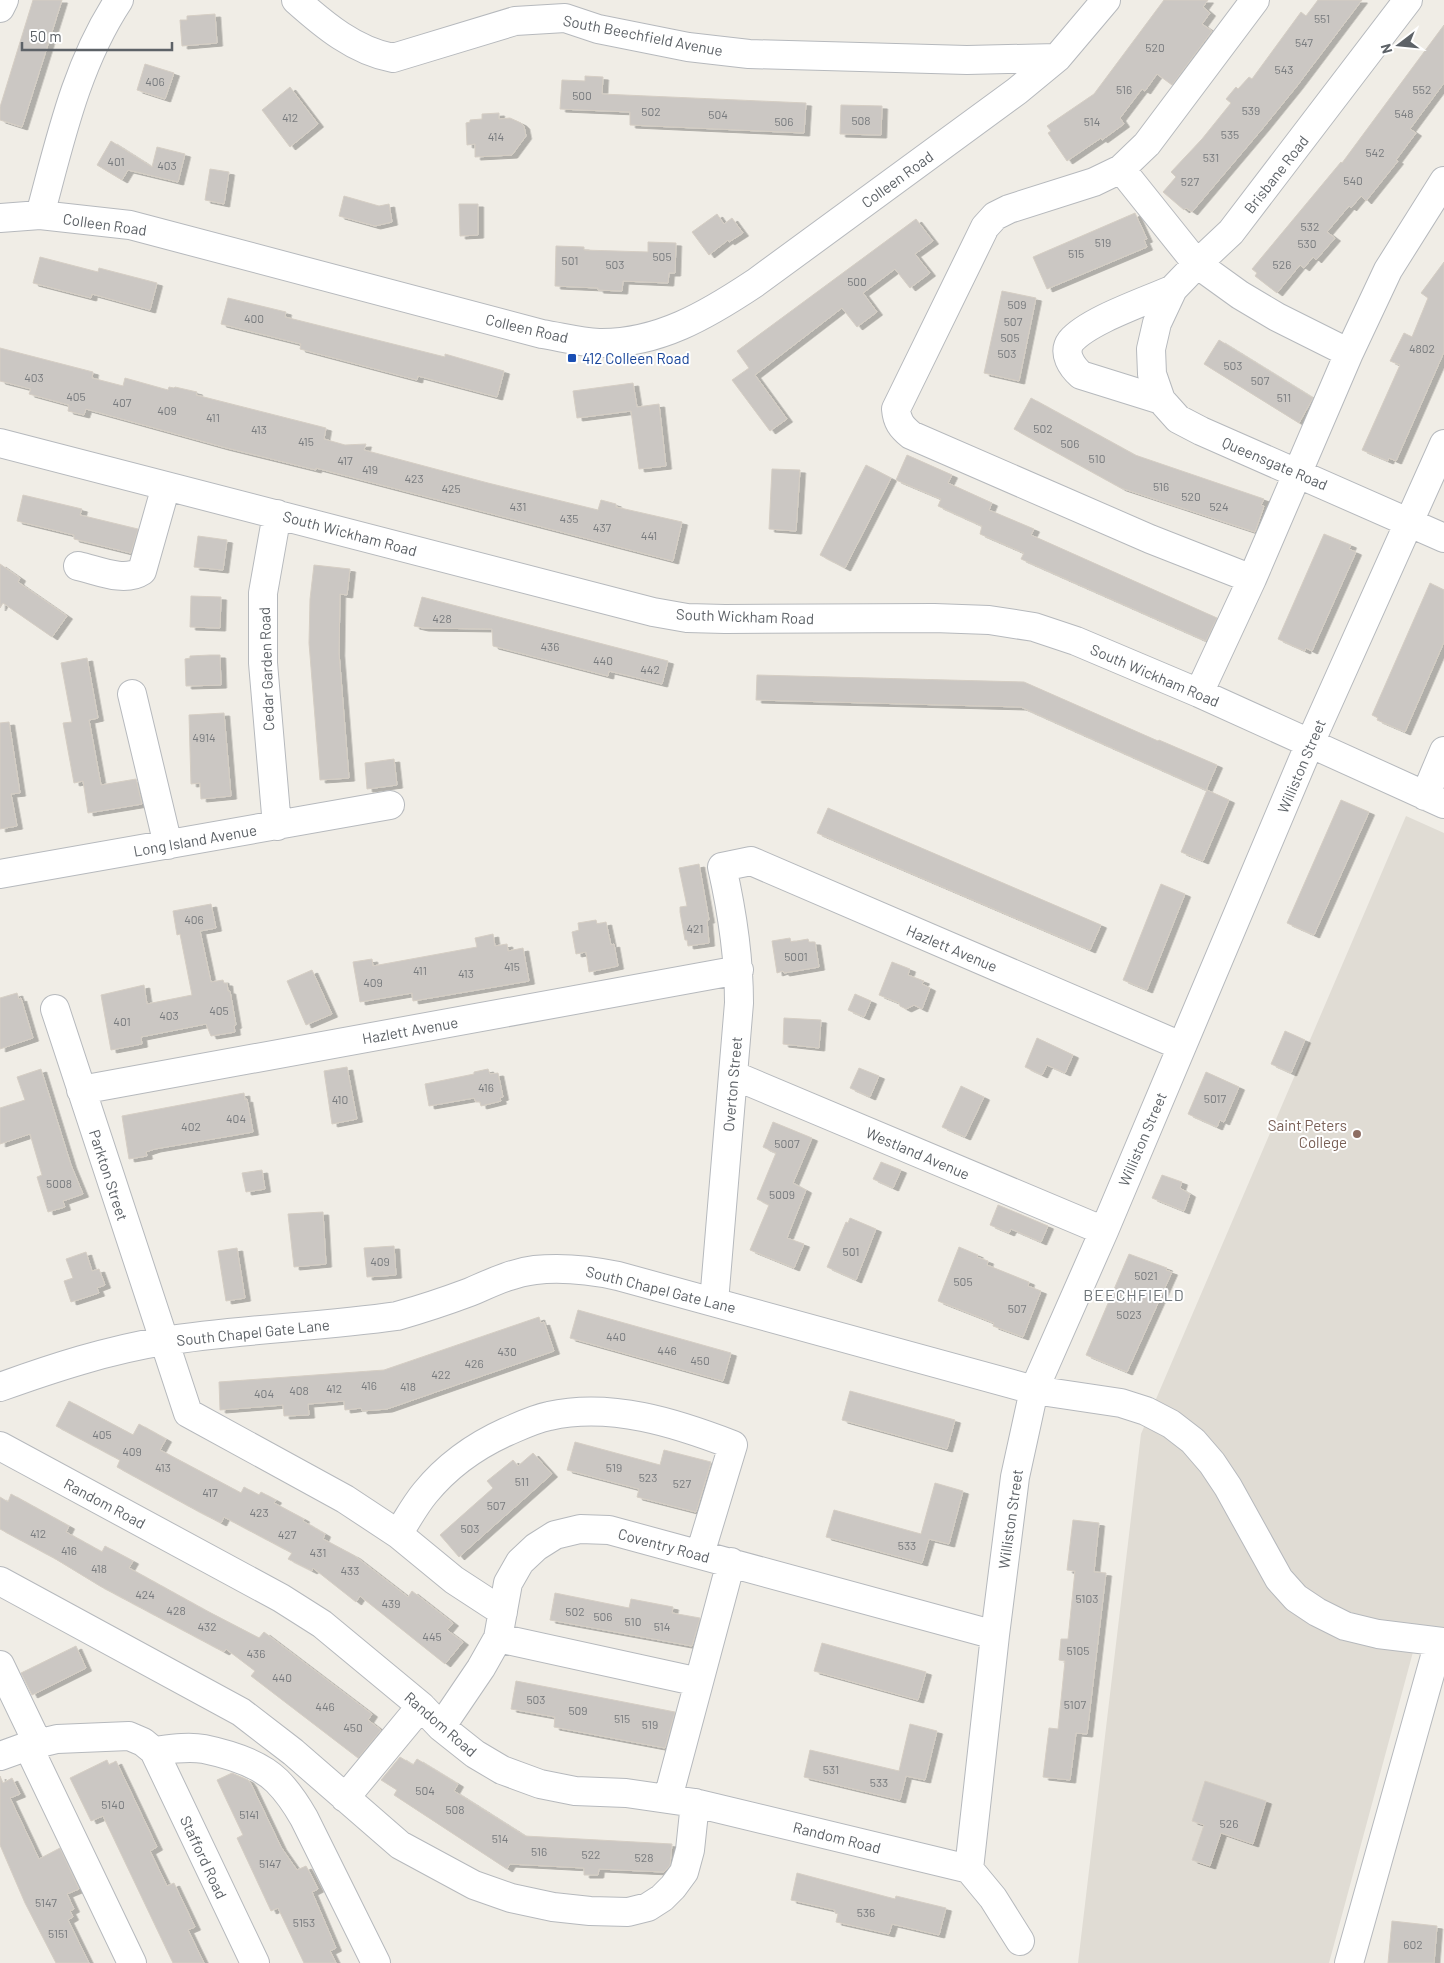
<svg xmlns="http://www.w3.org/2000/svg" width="1444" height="1963" font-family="Barlow,sans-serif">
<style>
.education{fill:#e0dcd4}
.building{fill:#cbc7c3;stroke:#d5cec4;filter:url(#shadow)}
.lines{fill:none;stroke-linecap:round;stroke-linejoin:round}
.minor-casing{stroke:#b6b9bd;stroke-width:30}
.minor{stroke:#fff;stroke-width:28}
.transit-dot{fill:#1a4fb4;stroke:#fff;stroke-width:2}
.education-dot{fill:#8d6e63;stroke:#fff;stroke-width:2}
.labels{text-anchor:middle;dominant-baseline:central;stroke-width:4;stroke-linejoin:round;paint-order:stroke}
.number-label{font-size:12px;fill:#787b7e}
.street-label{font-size:15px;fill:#5d6267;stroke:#fff}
.transit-label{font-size:15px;fill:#164399;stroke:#fff;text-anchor:start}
.education-label{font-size:15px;fill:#785e54;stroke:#fff;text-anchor:end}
.neighbourhood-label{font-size:16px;letter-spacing:1px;fill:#6e7579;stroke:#fff}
</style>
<defs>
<filter id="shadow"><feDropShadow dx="5.5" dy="3" stdDeviation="0" flood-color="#0004"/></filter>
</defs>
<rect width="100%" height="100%" fill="#f0ede6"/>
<!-- education -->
<path class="education" d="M1406,816l38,17v817l-31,2 -84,311h-251l63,-529z"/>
<!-- building -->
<path class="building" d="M33,0h29l-40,127 -22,-7v-13z
M1164,0h44l-5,7 7,6 -8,11 10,7 -40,54 -15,-11 -12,17 -3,-2 -22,29 4,6 -22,16 -1,-2 -34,23 -19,-28 3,-2 -4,-5 47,-32z
M1318,0h44l-65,86 -34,42 -71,84 -6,-4 -2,2 -21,-18 13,-15 -5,-5 31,-33 29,-36 -5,-4 10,-12 2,2 11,-12 3,2 49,-67 5,4z
M215,14l2,29 -35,3 -2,-26h7v-4z
M1444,25v58l-34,46 6,4 -20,27 2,1 -32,40 -5,-5 -10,12 -2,-2 -22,26 8,6 -19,22 -3,-3 -9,11 -4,-3 -23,28 -22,-17 2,-3 -5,-4 89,-107 1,1z
M145,64l29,9 -9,26 -28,-9z
M585,76l18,1 -1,17 204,9 -2,30 -174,-8v-13l-70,-3 2,-29 23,1z
M290,87l28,37 -28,23 -28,-37z
M841,105l41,1 -1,29 -41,-1z
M499,113v6l11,-1 11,5 3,3 2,10 -14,19 -37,2v-13l-8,1 -1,-22 4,-1v-2l12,-1v-5z
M111,141l41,26 5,-20 28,7 -7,28 -50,-12 -6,10 -25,-15z
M210,169l19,3 -5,32 -19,-4z
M344,196l35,10 10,-2 3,18 -17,4 -36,-10z
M459,204h19v31l-18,1z
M1135,213l12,26 -3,1 3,7 -100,42 -14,-32z
M717,214l7,10 8,-6 11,15 -14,9 -1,-2 -19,15 -17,-23z
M916,219l17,22 -18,13 15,19 -20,15 -15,-19 -32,24 14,19 -20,15 -15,-19 -87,67 32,44 -17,12 -38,-51 17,-12 -12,-17z
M648,242l28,1 -1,30h-6l-1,10 -45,-2 -1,10 -24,-1v-2l-43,-2 1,-40 28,1v3l64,2z
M40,257l58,15 1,-4 58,15 -7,27 -58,-16 -1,4 -58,-15z
M1444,262v90l-48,109 -7,-3 -1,3 -26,-11 38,-85 -10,-4 14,-28 8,4 16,-39 -7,-5z
M1002,291l34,7 -17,83 -35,-8z
M228,298l58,14 -1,5 160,40v-3l59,17 -7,26 -79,-21 -1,4 -117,-31 1,-5 -80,-20z
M1219,340l94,58 -14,25 -95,-59z
M0,348l93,24 -1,6 31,8 2,-8 43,12 1,-3 5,1 1,-1 22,5 -1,3 130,33 -2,11 21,6 21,-1 -2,6 124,33 110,27 3,-10 15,4v3l66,15 -9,39 -357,-93v2l-93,-23 -137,-38 -2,6 -16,-4 1,-6 -40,-11 2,-5 -31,-8z
M633,383l4,24 22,-3 7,62 -27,3 -8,-58 -54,7 -4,-27z
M1031,398l104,57 129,44 -3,6 3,1 -9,26 -134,-44 -107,-59z
M907,455l45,20 -4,8 44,20 -3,7 45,19 -3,6 186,83 -11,23 -185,-82 3,-6 -44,-19 2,-8 -44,-20 3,-7 -45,-19z
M866,465l25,13 -46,90 -25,-13z
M772,469l28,1 -4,61 -27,-2z
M23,495l59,14 -2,6 58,14 -7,24 -57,-14v-4l-57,-14z
M1324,534l27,11 -2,4 7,3 -44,99 -6,-3 -1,3 -27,-12z
M198,536l29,4 -4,30 -29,-3z
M0,564l20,14 -2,4 49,34 -15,21 -49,-34 -3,5z
M314,565l36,4 -3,26 -7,-1 -1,59 10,125 -29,2 -11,-137 1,-44z
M1430,583l14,7v52l-39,90 -28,-12 1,-2 -6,-3z
M191,596l30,1 -1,31 -30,-1z
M422,597l246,64 -6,23 -53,-13 -1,5 -115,-30 -1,-17 -69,-1 -9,-2z
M210,655h10l1,30 -35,1 -1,-27 5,-1v-2z
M87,658l11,60 -9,2 12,65 35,-6 6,25 -54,9 -5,-32 -9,2 -11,-60 9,-1 -11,-59z
M757,675l267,7 134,59 1,-1 58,25 -11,25 -185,-83 -265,-7z
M224,713l7,83 -30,3 -1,-16 -9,1 -2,-69z
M9,722l11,71 -9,1 6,32 -17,3v-106z
M394,759l3,26 -30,4 -2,-26z
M1207,790l22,10 -26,61 -22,-9z
M1341,800l28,12 -55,123 -27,-12z
M828,808l273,117 -11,25 -273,-117z
M699,864l10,56h-2l2,23 -21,3 -1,-6h-2l-5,-28v-5l7,-1 -8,-38z
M1161,884l24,10 -38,96 -24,-10z
M211,904l5,24 -16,3 11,51 12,-2 1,3h3l1,8h2l6,34 -2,1 1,6 -24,4 -5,-12 -65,13 1,7 -31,6 -10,-55 43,-10 3,19 45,-9 -12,-61 -3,1 -4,-24z
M596,920l1,4 9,-2 5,23 3,-1 4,22 -29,6 -3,-20 -10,2 -4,-22 7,-2 -1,-7z
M493,934l2,12 12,-2 1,7 15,-3 6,33 -116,20 -1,-8 -52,9 -7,-40 19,-3 1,7 104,-19 -2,-9z
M790,938l1,4 17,-3 1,3h6l4,25 -35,6 -1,-2 -6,2 -5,-32z
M892,962l18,7 -2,6 16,6 -2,3 8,4 -8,21 -8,-4 -8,4 -6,-3 -1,-3 -20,-8z
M312,970l20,44 -26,11 -19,-44z
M17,993l2,6 2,-1 12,40 -33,11v-51z
M855,994l16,7 -7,16 -16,-7z
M784,1018l37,2 -2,28 -36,-4z
M1285,1031l20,9 -14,33 -20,-9z
M1037,1038l36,17 -8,18 -18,-8 -5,10 -17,-8z
M347,1067l10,52 -25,5 -8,-53z
M859,1068l20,8 -9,21 -20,-9z
M41,1069l30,96 12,29 -20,7 2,6 -17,5 -11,-35 5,-2 -12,-41 -30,10v-36l25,-8 -8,-23z
M488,1069l2,5 8,-1 5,24 -3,1 1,3 -20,5 -1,-4h-4l-2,-4 -45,8 -4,-22 49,-10v-2z
M1206,1072l33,15 -15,35 -4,-2 -3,7 -29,-13z
M961,1086l23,11 -19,40 -23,-10z
M244,1093l1,7 2,-1 6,33 -98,17 -9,3 1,4 -18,3 -7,-43z
M773,1122l39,16 -19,45 13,7 -19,48 17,6 -10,24 -44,-18 19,-45 -12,-6 19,-46 -13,-6z
M881,1162l20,8 -8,18 -20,-9z
M262,1170l3,19 -19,3 -4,-19z
M1162,1175l20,7 -2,6 10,6 -6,17 -32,-13z
M998,1205l50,21 -7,16 -30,-13 -2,4 -19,-8z
M323,1212l3,52 -32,3 -6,-53z
M850,1218l26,11 -20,51 -29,-13 19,-45 2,1z
M394,1246l2,29 -29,2 -3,-29z
M959,1247l19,8 -1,2 11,4 -1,4 42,17 -1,4 13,5 -18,46 -30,-11 1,-3 -56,-22z
M237,1248l8,50 -19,3 -8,-50z
M86,1252l6,19 7,-2 6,16 -8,3 2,5 -28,9 -7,-21 9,-3 -7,-19z
M1129,1254l38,14 -1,2 6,2 -45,100 -41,-17z
M578,1310l153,43 -8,28 -153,-43z
M539,1317l2,6 3,-1 10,29 -167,58 -25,2 -1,-3 -16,2 -1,-9 -36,3 1,11 -25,1 -1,-11 -63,5 -1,-28 165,-12z
M850,1391l105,29 -8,29 -105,-29z
M69,1401l64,34 6,-11 27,15 -6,11 81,43 3,-6 15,8 2,-3 15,8 -2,3 30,16 -1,2 22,13 -2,5 32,17 53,41 4,-6 41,32 -6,7 16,12 -18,22 -85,-68 -4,6 -43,-34 -1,3 -24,-12 4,-6 -68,-36 -3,6 -27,-14 -77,-42 3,-7 -64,-34z
M575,1442l85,23 4,-15 47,12 -15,50 -59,-15 2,-8 -72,-19z
M533,1453l19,21 -93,83 -19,-22 53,-47 -6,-7 26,-21 5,6z
M935,1483l28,8 -14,53 -20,-5 -7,24 -96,-26 8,-27 87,24z
M11,1494l58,32 -3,6 36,20 3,-6 28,15 -4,7 76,42 54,28 5,-6 108,82 -4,6 13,10 -23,28 -107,-82 4,-5 -29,-22 -2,3 -124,-66 -46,-28 -54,-29v-32l8,5z
M1073,1520l26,3 -5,49 12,1 -19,161 -11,-1 -6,47 -27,-3 6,-49 9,1 7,-68 -6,-1 2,-21h7l7,-68 -8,-1z
M555,1593l74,15 2,-9 42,8 -1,6 28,5 -8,28 -142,-26z
M822,1643l104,29 -8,28 -104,-29z
M76,1646l10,22 -54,27 -11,-22z
M516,1681l159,31 -10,36 -111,-21 1,-10 -44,-8z
M910,1724l27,7 -12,49 -19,-4 -6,24 -96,-23 6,-27 89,21z
M400,1757l13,8 4,-6 41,25 -4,7 71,45 147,8 -2,21 -6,7 -65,-3 -1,6h-14v-7l-74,-4 -3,5 -113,-74 3,-5 -16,-10z
M107,1760l2,5 7,-4 12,25 29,61 -7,4 17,35 7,-3 21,44 -7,3 16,33h-31l-70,-147 -12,5 -21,-43z
M232,1773l16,7 3,4 30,63 16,23 9,-4 4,7 8,16 -6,3 24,56 -6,3 6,12h-32l-26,-55 -7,3 -34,-73 6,-3 -26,-55z
M0,1776l3,7 9,-5 8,16 -10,4 29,61 21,-11 19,41 -12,5 7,15 -4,2 3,6 -5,3 21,43h-33l-31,-60 -25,-58z
M1205,1781l61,20 -13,43 -32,-11 -11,33 -18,-6 12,-35 -12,-4z
M797,1873l98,26 1,-3 50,12 -7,27 -47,-11 -3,10 -53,-12 2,-8 -3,-1v-3l-44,-10z
M1392,1921l45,5 -3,37h-46z"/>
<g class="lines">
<!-- minor casing -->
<g class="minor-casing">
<path id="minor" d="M296,0c28,25 59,51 97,58l122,-37 50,-3 33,11 90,18 61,7 218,6 90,-2
M1408,0l-177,232 -34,32 -24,25 -16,34 -6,26 1,25 9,26 17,19 23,12 243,107
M0,8l4,-8
M1121,169l76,95 43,31 37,22 72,36
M40,215c20,-74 36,-150 79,-215
M0,218l40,-3 90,10 412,109c19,3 38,8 57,9 59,1 108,-28 156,-60l262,-192 40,-33 49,-58
M1161,400l-80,-25c-9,-8 -19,-22 -10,-34 18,-21 76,-40 102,-52
M0,443l653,169 34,6 38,1 209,-1 55,2 45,7 42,14 123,52 245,111
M78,566c19,4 46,17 64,5l24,-85
M1252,579l-102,-40 -239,-104c-10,-8 -14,-14 -15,-26l89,-182 10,-11 14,-7 85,-27 27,-13 26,-25 108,-144
M1199,693l53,-114 97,-226 39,-83 56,-89
M132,694l36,151
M1425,796l19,-45
M277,826l-14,-163v-70l14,-79
M0,874l390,-69
M55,1009l133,404 157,86 53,35 56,46 49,32
M733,1075l371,156
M81,1090l658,-120
M714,1302l25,-299c0,-46 -7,-92 -17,-136l29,-6 430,185
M0,1387c53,-19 108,-37 164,-46 77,-12 156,-14 233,-25 25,-7 49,-15 73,-24 21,-9 41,-19 65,-22 28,-3 55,0 83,6l416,114 87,13 25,8 25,13 22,17 19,22 16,24 51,92 17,19 21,14 28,14 33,8 66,8
M0,1446l281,152 41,26 99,82 20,21 34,27 27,16 38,14 35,7 51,2 69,10 274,66 24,29 27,43
M398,1534c9,-14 17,-29 27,-41 22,-27 50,-47 81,-61 14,-6 28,-13 43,-16 62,-14 127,7 184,29l-33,109
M0,1581l241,131 52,40 107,93 74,40 37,13 42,9 37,4 38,1 20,-5 14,-9 11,-11 11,-15 6,-22 5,-47
M498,1638l201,44
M0,1665l38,79
M441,1727l40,-59 17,-30 10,-55 12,-21 16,-15 19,-12 25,-6 29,1 386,105
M28,1746l104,217
M154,1751c16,-2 34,-5 50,-2 24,5 55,14 73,32 11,11 19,23 27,37l72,145
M0,1756l28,-10 29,-7 72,-3 14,6 11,9 101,212
M345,1798l76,-92
M668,1798l63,-236
M969,1869l26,-234 20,-158 19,-87 70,-159 206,-488 134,-299
M1349,1963l90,-321"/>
</g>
<!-- minor -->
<use href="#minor" class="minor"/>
</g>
<!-- markers -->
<rect class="transit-dot" x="567" y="353" width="10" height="10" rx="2.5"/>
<circle class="education-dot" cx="1357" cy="1134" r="5"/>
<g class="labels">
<!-- number labels -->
<g class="number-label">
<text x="1322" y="18">551</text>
<text x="1304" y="42">547</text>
<text x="1155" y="47">520</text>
<text x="1284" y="69">543</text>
<text x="155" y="81">406</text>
<text x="1124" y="89">516</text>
<text x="1422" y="89">552</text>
<text x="582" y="95">500</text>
<text x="1251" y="110">539</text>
<text x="651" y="111">502</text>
<text x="1404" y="113">548</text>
<text x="718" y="114">504</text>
<text x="290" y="117">412</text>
<text x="861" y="120">508</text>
<text x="784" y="121">506</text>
<text x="1092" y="121">514</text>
<text x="1230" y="134">535</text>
<text x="496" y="136">414</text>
<text x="1375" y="152">542</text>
<text x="1211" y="157">531</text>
<text x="116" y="161">401</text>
<text x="167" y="165">403</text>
<text x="1353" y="180">540</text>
<text x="1190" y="181">527</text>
<text x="1310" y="226">532</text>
<text x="1103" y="242">519</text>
<text x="1307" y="243">530</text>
<text x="1076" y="253">515</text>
<text x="662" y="256">505</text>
<text x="570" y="260">501</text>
<text x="615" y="264">503</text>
<text x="1282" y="264">526</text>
<text x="857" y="281">500</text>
<text x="1017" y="304">509</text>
<text x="254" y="318">400</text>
<text x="1013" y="321">507</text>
<text x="1010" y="337">505</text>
<text x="1422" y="348">4802</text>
<text x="1007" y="353">503</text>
<text x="1233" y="365">503</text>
<text x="34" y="377">403</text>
<text x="1260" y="380">507</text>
<text x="76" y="396">405</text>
<text x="1284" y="397">511</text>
<text x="122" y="402">407</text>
<text x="167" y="410">409</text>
<text x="213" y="417">411</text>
<text x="1043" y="428">502</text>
<text x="259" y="429">413</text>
<text x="306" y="441">415</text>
<text x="1070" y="443">506</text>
<text x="1097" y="458">510</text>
<text x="345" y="460">417</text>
<text x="370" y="469">419</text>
<text x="414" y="478">423</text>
<text x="1161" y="486">516</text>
<text x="451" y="488">425</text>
<text x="1191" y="496">520</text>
<text x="518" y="506">431</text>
<text x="1219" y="506">524</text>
<text x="569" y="518">435</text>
<text x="602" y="527">437</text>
<text x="649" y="535">441</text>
<text x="442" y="618">428</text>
<text x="550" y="646">436</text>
<text x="603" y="660">440</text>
<text x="650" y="669">442</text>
<text x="204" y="737">4914</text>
<text x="194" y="919">406</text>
<text x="695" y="928">421</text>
<text x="796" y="956">5001</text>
<text x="512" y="966">415</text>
<text x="420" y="970">411</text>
<text x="466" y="973">413</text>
<text x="373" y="982">409</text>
<text x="219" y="1010">405</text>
<text x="169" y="1015">403</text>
<text x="122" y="1021">401</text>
<text x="486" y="1087">416</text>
<text x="1215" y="1098">5017</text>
<text x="340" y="1099">410</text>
<text x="236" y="1118">404</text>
<text x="191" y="1126">402</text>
<text x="787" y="1143">5007</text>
<text x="59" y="1183">5008</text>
<text x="782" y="1194">5009</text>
<text x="851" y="1251">501</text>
<text x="380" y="1261">409</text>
<text x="1146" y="1275">5021</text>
<text x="963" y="1281">505</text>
<text x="1017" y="1308">507</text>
<text x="1129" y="1314">5023</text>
<text x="616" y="1336">440</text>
<text x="667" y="1350">446</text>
<text x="507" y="1351">430</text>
<text x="700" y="1360">450</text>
<text x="474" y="1363">426</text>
<text x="441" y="1374">422</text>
<text x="369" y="1385">416</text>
<text x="408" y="1386">418</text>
<text x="334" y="1388">412</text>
<text x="299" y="1390">408</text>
<text x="264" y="1393">404</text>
<text x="102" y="1434">405</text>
<text x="132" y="1451">409</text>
<text x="163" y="1467">413</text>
<text x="614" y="1467">519</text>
<text x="648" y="1477">523</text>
<text x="522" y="1481">511</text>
<text x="682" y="1483">527</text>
<text x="210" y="1492">417</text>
<text x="496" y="1505">507</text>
<text x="259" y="1512">423</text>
<text x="470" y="1528">503</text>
<text x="38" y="1533">412</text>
<text x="287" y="1534">427</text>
<text x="907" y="1545">533</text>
<text x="69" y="1550">416</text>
<text x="318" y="1552">431</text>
<text x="99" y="1568">418</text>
<text x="350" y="1570">433</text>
<text x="145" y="1594">424</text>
<text x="1087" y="1598">5103</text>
<text x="391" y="1603">439</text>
<text x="176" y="1610">428</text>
<text x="575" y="1611">502</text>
<text x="603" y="1616">506</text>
<text x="633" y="1621">510</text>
<text x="207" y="1626">432</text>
<text x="662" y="1626">514</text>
<text x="432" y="1636">445</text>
<text x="1078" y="1650">5105</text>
<text x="256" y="1653">436</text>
<text x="282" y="1677">440</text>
<text x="536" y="1699">503</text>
<text x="1075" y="1704">5107</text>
<text x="325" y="1706">446</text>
<text x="578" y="1710">509</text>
<text x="622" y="1718">515</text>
<text x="650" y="1724">519</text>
<text x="353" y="1727">450</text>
<text x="831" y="1769">531</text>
<text x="879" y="1782">533</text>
<text x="425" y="1790">504</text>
<text x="113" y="1804">5140</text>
<text x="455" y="1809">508</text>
<text x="249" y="1814">5141</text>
<text x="1229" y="1823">526</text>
<text x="500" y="1838">514</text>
<text x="539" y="1851">516</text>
<text x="591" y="1854">522</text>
<text x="644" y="1857">528</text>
<text x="270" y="1863">5147</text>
<text x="46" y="1902">5147</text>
<text x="866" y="1912">536</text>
<text x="304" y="1922">5153</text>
<text x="58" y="1933">5151</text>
<text x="1413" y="1944">602</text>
</g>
<!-- street labels -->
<g class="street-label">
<text transform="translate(643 35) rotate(11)">South Beechfield Avenue</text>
<text transform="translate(1276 174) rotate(-52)">Brisbane Road</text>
<text transform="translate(897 179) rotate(-36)">Colleen Road</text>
<text transform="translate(105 224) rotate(8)">Colleen Road</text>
<text transform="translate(527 328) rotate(13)">Colleen Road</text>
<text transform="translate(1275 463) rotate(23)">Queensgate Road</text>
<text transform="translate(350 533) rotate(15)">South Wickham Road</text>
<text transform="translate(745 616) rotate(2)">South Wickham Road</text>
<text transform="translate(266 669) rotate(-92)">Cedar Garden Road</text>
<text transform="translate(1155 675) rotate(23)">South Wickham Road</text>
<text transform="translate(1301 766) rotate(-67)">Williston Street</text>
<text transform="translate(195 840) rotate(-10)">Long Island Avenue</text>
<text transform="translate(952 948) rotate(23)">Hazlett Avenue</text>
<text transform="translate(410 1030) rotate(-10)">Hazlett Avenue</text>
<text transform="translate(732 1084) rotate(-85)">Overton Street</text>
<text transform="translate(1142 1139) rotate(-67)">Williston Street</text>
<text transform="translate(918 1153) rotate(23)">Westland Avenue</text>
<text transform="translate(109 1175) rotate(72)">Parkton Street</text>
<text transform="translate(661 1289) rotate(14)">South Chapel Gate Lane</text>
<text transform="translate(253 1332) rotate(-6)">South Chapel Gate Lane</text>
<text transform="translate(105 1503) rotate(28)">Random Road</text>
<text transform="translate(1010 1519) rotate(-82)">Williston Street</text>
<text transform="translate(664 1545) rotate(15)">Coventry Road</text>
<text transform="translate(441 1724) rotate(41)">Random Road</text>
<text transform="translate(837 1837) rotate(14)">Random Road</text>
<text transform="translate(204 1857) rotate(65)">Stafford Road</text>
</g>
<!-- transit labels -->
<g class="transit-label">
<text x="582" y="358">412 Colleen Road</text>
</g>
<!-- education labels -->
<g class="education-label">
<text x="1347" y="1125">Saint Peters<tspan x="1347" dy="17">College</tspan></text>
</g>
<!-- neighbourhood labels -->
<g class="neighbourhood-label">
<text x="1134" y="1294">BEECHFIELD</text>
</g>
</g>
<!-- north arrow -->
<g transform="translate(1399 45) rotate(254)" stroke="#ffffff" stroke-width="4" paint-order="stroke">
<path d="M0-4L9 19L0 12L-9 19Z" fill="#5d6267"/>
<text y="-8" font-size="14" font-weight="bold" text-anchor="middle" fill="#5d6267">N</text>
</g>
<!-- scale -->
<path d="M22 42v8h150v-8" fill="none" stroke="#5d6267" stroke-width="2.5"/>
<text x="30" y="42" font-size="15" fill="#5d6267" stroke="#ffffff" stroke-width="4" paint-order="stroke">50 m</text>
</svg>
